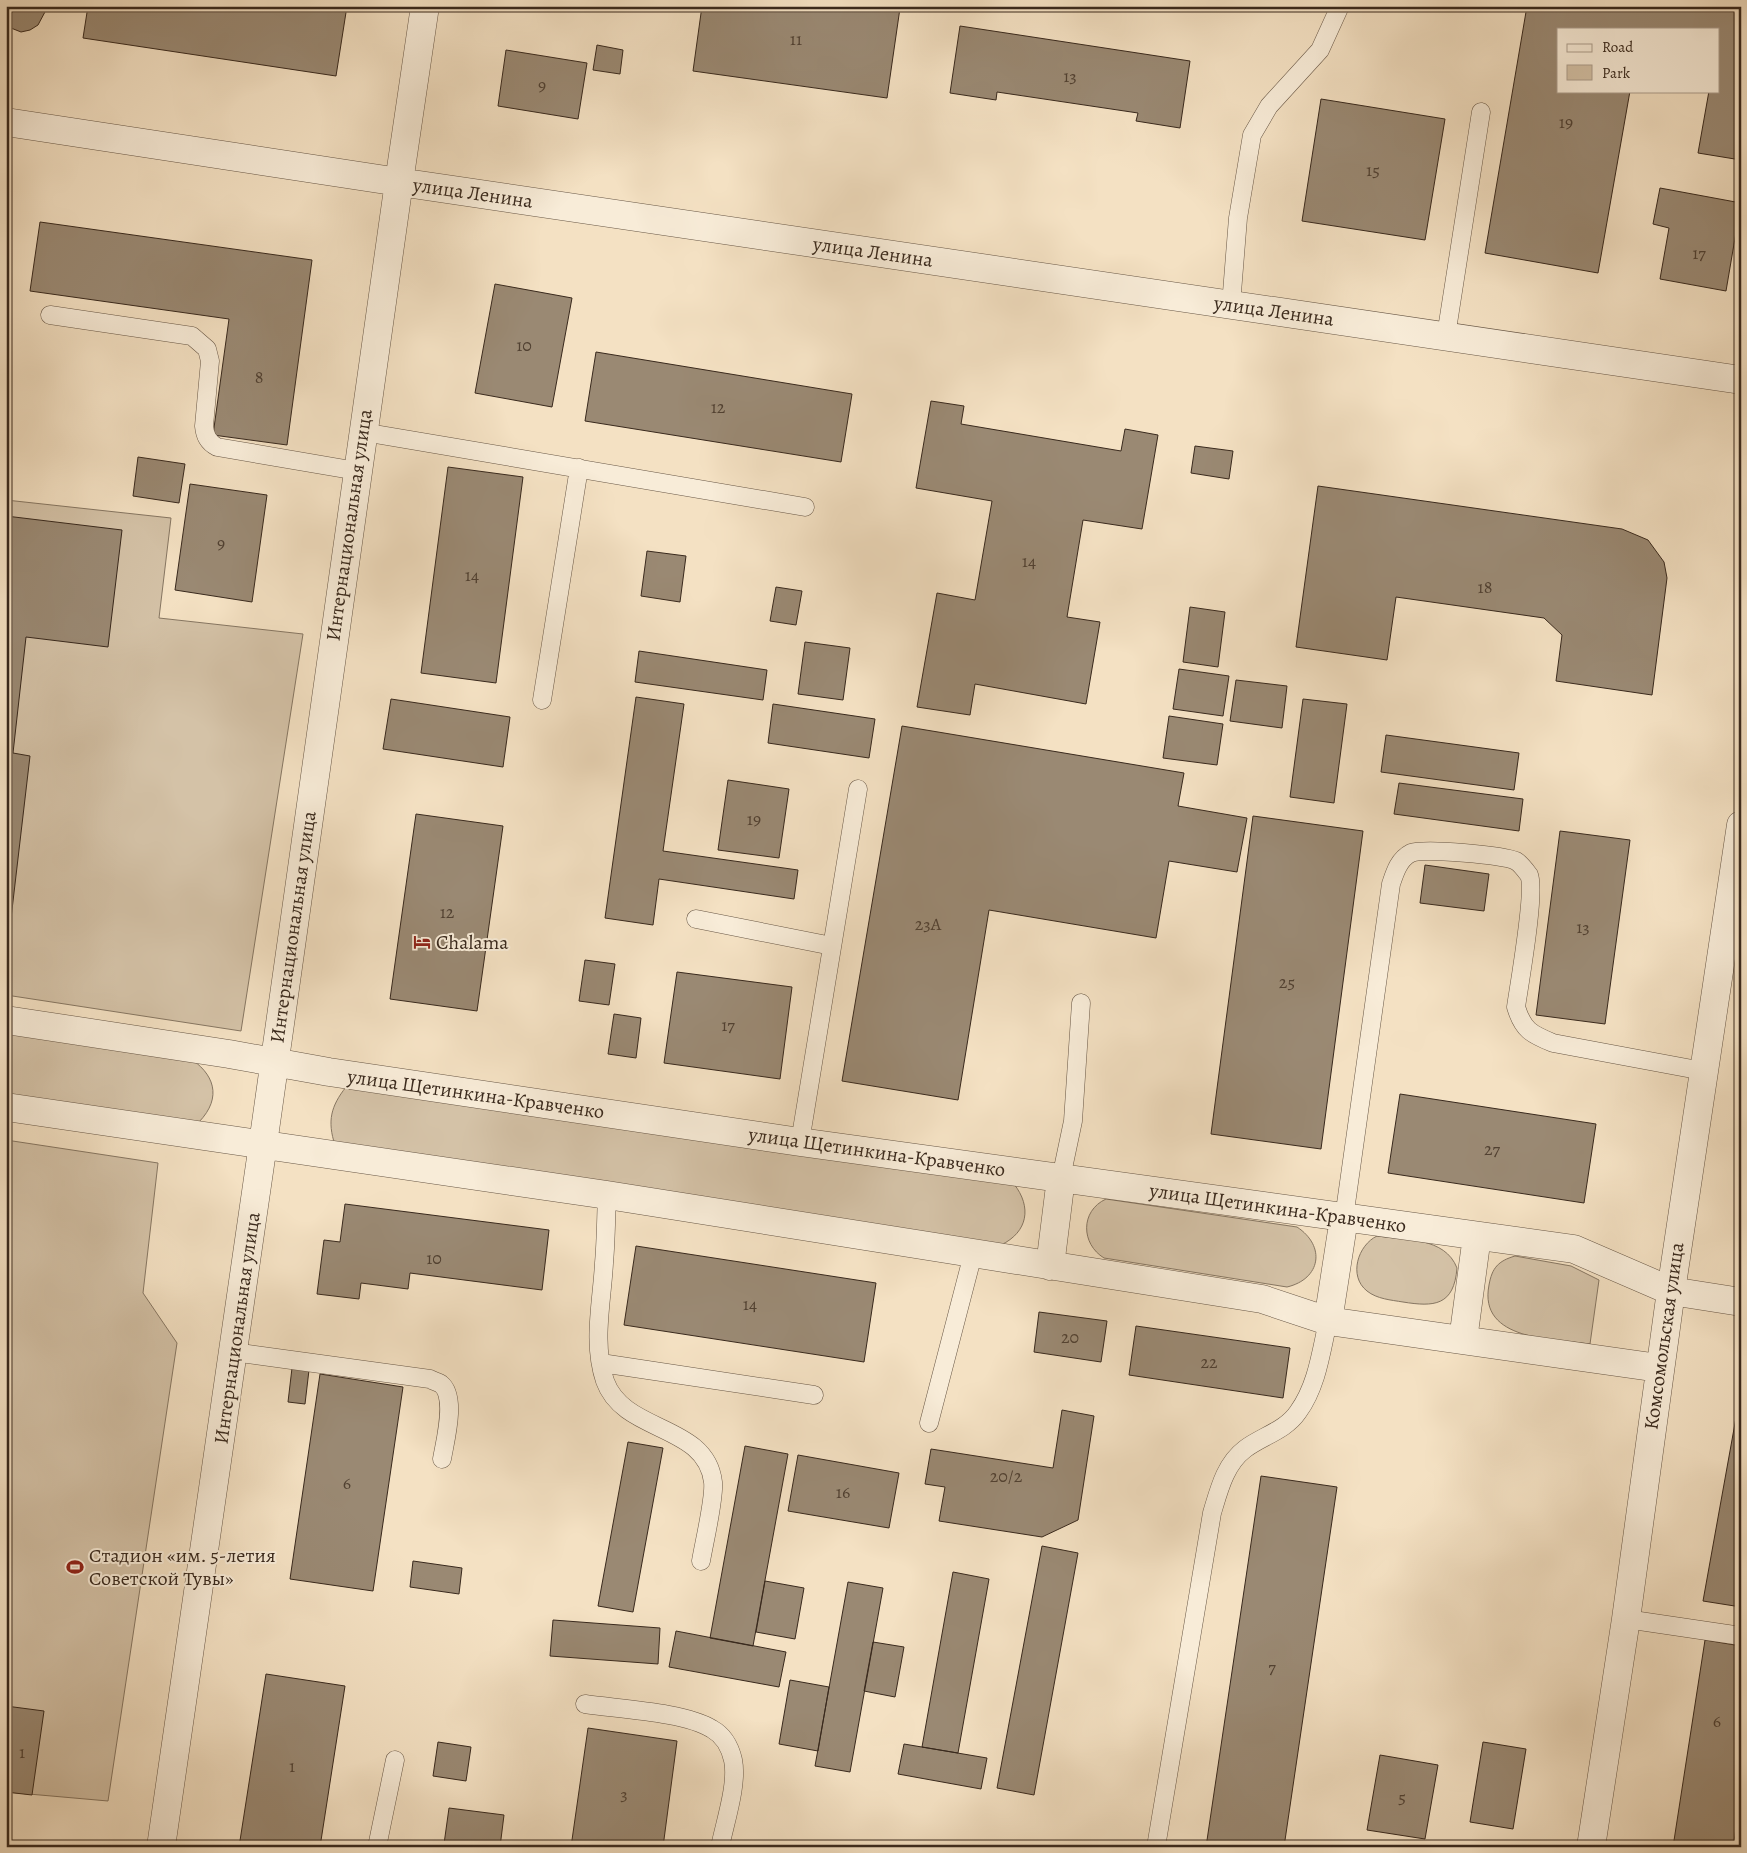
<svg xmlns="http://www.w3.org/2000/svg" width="1747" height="1853" font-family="Alegreya,serif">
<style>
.green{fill:#d4c2a7;stroke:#867662}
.building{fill:#9a8973;stroke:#39291d}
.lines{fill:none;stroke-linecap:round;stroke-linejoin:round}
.service-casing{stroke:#685746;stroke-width:19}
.minor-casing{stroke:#685746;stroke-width:29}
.tertiary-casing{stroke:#685746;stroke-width:29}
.service{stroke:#f8ecd8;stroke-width:18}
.minor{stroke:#f8ecd8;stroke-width:28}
.tertiary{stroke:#f8ecd8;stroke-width:28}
.labels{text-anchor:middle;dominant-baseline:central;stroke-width:4;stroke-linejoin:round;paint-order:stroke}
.number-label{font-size:18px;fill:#514132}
.street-label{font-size:20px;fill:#39291d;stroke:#f8ecd8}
.poi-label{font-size:20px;fill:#39291d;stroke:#f8ecd8;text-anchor:start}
</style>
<rect width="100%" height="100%" fill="#f4e1c3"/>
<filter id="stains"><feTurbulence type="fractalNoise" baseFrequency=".004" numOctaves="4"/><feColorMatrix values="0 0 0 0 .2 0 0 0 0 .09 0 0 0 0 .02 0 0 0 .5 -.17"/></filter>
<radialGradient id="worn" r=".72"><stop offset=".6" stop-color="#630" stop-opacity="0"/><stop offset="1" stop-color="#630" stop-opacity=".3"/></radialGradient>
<!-- green -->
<path class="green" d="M6,500l165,18 -12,100 144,16 -62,397 -235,-36z
M6,1030l182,27c26,16 35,40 11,65l-193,-22z
M346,1087l668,97c18,23 14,48 -13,61l-666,-100c-8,-24 -4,-39 11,-58z
M6,1140l152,23 -15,130 34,50 -69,458 -102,-9z
M1106,1199l191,28c29,19 24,52 -10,60l-183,-29c-23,-14 -24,-47 2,-59z
M1377,1236c28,4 68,1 80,32 -3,38 -23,39 -54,34 -12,-2 -26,-3 -36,-11 -19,-15 -9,-46 10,-55z
M1515,1256l56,10 28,14 -9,64c-36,-5 -112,-3 -101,-59 3,-17 9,-24 26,-29z"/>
<!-- building -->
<path class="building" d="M6,6h39l1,4 -8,15 -8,5 -9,2 -15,-6z
M88,6h259l-11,70 -253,-38z
M702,6l198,2 -13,90 -194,-27z
M1527,6h214v154l-43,-7 11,-62h9v-62h-160v62h72l-32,182 -113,-20z
M960,26l230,35 -10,67 -44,-7 2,-8 -141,-21 -1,8 -46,-7z
M597,45l26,5 -3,24 -27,-4z
M506,50l81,13 -9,56 -80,-13z
M1321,99l124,20 -20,121 -123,-19z
M1660,188l81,15 -15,88 -66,-12 9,-51 -16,-4z
M40,222l272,38 -25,185 -74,-10 16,-116 -199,-28z
M495,284l77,14 -20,109 -77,-14z
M596,352l256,42 -11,68 -256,-41z
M931,401l33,5 -3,18 160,27 4,-22 33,6 -16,94 -59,-9 -16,97 33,5 -14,82 -111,-20 -5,31 -53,-8 20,-114 38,7 17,-99 -76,-13z
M1195,446l38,5 -4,28 -38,-6z
M138,457l47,7 -6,39 -46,-7z
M448,467l75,10 -27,206 -75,-10z
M190,484l77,11 -15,107 -77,-12z
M1318,486l304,43 26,11 16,22 3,16 -15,117 -96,-14 6,-46 -18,-17 -148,-21 -9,63 -91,-13z
M6,516l116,14 -14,117 -82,-10 -13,116 17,3 -24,205z
M647,551l39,5 -6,46 -39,-6z
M776,587l26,4 -6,34 -26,-4z
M1190,607l35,5 -7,55 -35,-5z
M805,642l45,6 -7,52 -45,-6z
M639,651l128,19 -4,30 -128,-18z
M1179,669l50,7 -6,40 -50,-7z
M1236,680l51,6 -5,42 -52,-7z
M636,697l48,7 -21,147 135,19 -4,29 -135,-20 -6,46 -48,-7z
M391,699l119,18 -7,50 -120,-18z
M1303,699l44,5 -13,99 -44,-6z
M773,704l102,15 -6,39 -101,-15z
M1169,716l54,8 -6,41 -54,-7z
M902,726l282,47 -6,33 69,12 -10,54 -68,-11 -13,77 -167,-28 -31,190 -116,-19z
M1386,735l133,18 -5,37 -133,-18z
M728,780l61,9 -10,69 -61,-8z
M1399,783l124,16 -4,32 -125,-17z
M416,814l87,12 -26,185 -87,-12z
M1253,816l110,15 -42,318 -110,-15z
M1560,831l70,9 -25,184 -69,-9z
M1425,865l64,9 -5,37 -64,-8z
M585,960l30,4 -6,41 -30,-4z
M677,972l115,15 -12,92 -116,-16z
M614,1014l27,4 -5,40 -28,-4z
M1400,1094l196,30 -12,79 -196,-30z
M345,1204l204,26 -7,60 -132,-17 -2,16 -47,-6 -2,16 -42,-5 7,-54 16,2z
M636,1246l240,37 -12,79 -240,-37z
M1039,1312l68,9 -6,41 -67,-10z
M1136,1326l154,22 -7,50 -154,-23z
M292,1368l17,2 -4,34 -17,-2z
M320,1374l83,13 -30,204 -83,-12z
M1739,1401h2v206l-38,-6z
M1062,1410l32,6 -16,104 -36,17 -103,-16 6,-34 -20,-3 6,-35 122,19z
M628,1442l35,6 -30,164 -35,-6z
M745,1446l43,8 -35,192 -43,-8z
M798,1455l101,18 -10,55 -101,-17z
M1261,1476l76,11 -53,360h-78z
M1042,1546l36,7 -44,242 -37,-7z
M413,1561l49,7 -3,26 -49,-7z
M953,1572l36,7 -31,174 -36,-6z
M765,1581l39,7 -9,51 -39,-7z
M848,1582l35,6 -33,184 -35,-6z
M553,1620l107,8 -2,36 -108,-8z
M676,1631l110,21 -7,35 -110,-20z
M1705,1640l36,6v151l-8,50h-60z
M873,1642l31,5 -9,50 -31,-6z
M266,1674l79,12 -25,161h-81z
M790,1680l39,7 -11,64 -39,-7z
M6,1706l38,5 -12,84 -26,-3z
M588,1728l89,13 -14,106h-92z
M438,1742l33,5 -5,34 -33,-5z
M1483,1742l43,7 -13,80 -43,-7z
M904,1744l83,14 -6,31 -83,-15z
M1380,1755l58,10 -13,74 -58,-9z
M449,1808l55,7 -4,32h-36l-20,-3z"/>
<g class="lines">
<!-- service casing -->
<g class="service-casing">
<path id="service" d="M1231,305l7,-87 14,-83 17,-29 51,-56 20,-44
M50,315l142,21 15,13 3,12 -6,65c1,10 4,16 13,21l140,24
M1446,336l35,-224
M363,432l442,75
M542,700l37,-232
M696,919l136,27
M800,1142l58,-353
M1061,1178l12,-57 8,-118
M607,1195c-1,23 -1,46 -3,68 -2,39 -12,80 1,118 19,53 101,42 108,101 2,15 -9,61 -12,79
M1344,1218l47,-334c4,-12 8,-25 20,-31 14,-5 92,2 105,8 5,3 10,10 13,14 7,15 -10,111 -13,132 7,23 15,27 37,36l150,28
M233,1352l197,27c3,2 8,3 11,5 16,13 4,57 1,75
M601,1363l213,32
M929,1423l44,-169
M1626,1619l115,17
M585,1704c33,5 101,8 127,25 11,6 18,18 21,31 5,24 -8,62 -13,87
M377,1847l18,-87
M1156,1847l56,-334c7,-23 13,-49 33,-64 17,-13 40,-18 53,-37 19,-26 23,-60 30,-91"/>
</g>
<!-- minor casing -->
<g class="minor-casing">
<path id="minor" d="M6,122l393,60 -136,962 -102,703
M6,1020l223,34 100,18 471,70 774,107 97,42 -45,328 -35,228
M6,1107l601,88 655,104 66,22 331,47
M1050,1266l11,-88
M1328,1321l16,-103
M1463,1340l14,-104"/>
</g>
<!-- tertiary casing -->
<g class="tertiary-casing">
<path id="tertiary" d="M425,6l-26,176 1342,198
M1741,825l-70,466 70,11"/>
</g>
<!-- service -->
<use href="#service" class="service"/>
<!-- minor -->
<use href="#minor" class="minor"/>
<!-- tertiary -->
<use href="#tertiary" class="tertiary"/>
</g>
<!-- icons -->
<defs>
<g id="hotel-bare" transform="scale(1.35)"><path d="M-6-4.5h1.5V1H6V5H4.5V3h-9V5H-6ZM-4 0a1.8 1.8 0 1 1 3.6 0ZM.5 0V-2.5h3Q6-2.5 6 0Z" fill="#8f2418" stroke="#f8ecd8" stroke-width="2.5" paint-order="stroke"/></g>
<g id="stadium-bare" transform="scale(1.35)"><path d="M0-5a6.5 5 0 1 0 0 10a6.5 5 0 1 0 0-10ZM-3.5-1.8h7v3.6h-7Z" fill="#8f2418" stroke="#f8ecd8" stroke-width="2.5" paint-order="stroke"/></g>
</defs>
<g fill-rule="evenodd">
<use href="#hotel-bare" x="422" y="942"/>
<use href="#stadium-bare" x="75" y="1567"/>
</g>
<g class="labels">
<!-- number labels -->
<g class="number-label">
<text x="796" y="39">11</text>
<text x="1070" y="76">13</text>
<text x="542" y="85">9</text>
<text x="1566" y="122">19</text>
<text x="1373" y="170">15</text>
<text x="1699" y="253">17</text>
<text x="524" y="345">10</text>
<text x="259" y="377">8</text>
<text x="718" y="407">12</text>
<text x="221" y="543">9</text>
<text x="1029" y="561">14</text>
<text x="472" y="575">14</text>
<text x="1485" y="587">18</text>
<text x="754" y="819">19</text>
<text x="447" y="912">12</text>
<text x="928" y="924">23А</text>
<text x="1583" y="927">13</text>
<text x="1287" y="982">25</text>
<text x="728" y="1025">17</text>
<text x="1492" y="1149">27</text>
<text x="434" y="1258">10</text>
<text x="750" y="1304">14</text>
<text x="1070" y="1337">20</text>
<text x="1209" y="1362">22</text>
<text x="1006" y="1476">20/2</text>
<text x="347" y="1483">6</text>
<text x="843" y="1492">16</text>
<text x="1272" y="1667">7</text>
<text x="1717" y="1721">6</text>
<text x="22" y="1752">1</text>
<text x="292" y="1766">1</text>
<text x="624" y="1794">3</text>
<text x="1402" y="1797">5</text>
</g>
<!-- street labels -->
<g class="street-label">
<text transform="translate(473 193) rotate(8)">улица Ленина</text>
<text transform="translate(873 252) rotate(8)">улица Ленина</text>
<text transform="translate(1274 311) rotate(8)">улица Ленина</text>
<text transform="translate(349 525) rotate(-82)">Интернациональная улица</text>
<text transform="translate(293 927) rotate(-82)">Интернациональная улица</text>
<text transform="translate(476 1094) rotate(8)">улица Щетинкина-Кравченко</text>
<text transform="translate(877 1152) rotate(8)">улица Щетинкина-Кравченко</text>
<text transform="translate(1278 1208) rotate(8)">улица Щетинкина-Кравченко</text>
<text transform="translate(237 1328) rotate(-82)">Интернациональная улица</text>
<text transform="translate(1664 1336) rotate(-82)">Комсомольская улица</text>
</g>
<!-- poi labels -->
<g class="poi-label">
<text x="436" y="942">Chalama</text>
<text x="89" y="1555">Стадион «им. 5-летия<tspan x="89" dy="23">Советской Тувы»</tspan></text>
</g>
</g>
<!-- margin -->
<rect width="1747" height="1853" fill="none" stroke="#f4e1c3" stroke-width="25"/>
<rect x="8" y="8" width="1732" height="1838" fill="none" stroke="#39291d" stroke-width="2.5"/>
<rect x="12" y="12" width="1722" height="1828" fill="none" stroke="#39291d"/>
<!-- legend -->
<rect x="1557" y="28" width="162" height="65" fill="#f8ecd8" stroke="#ac9e8d"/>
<rect x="1567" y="44" width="25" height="8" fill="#f8ecd8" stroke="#ac9e8d"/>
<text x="1602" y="52" font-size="15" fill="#39291d">Road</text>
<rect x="1567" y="65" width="25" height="15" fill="#d4c2a7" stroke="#ac9e8d"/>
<text x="1602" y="78" font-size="15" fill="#39291d">Park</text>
<rect width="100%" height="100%" filter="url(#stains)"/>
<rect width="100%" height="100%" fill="url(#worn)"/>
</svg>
